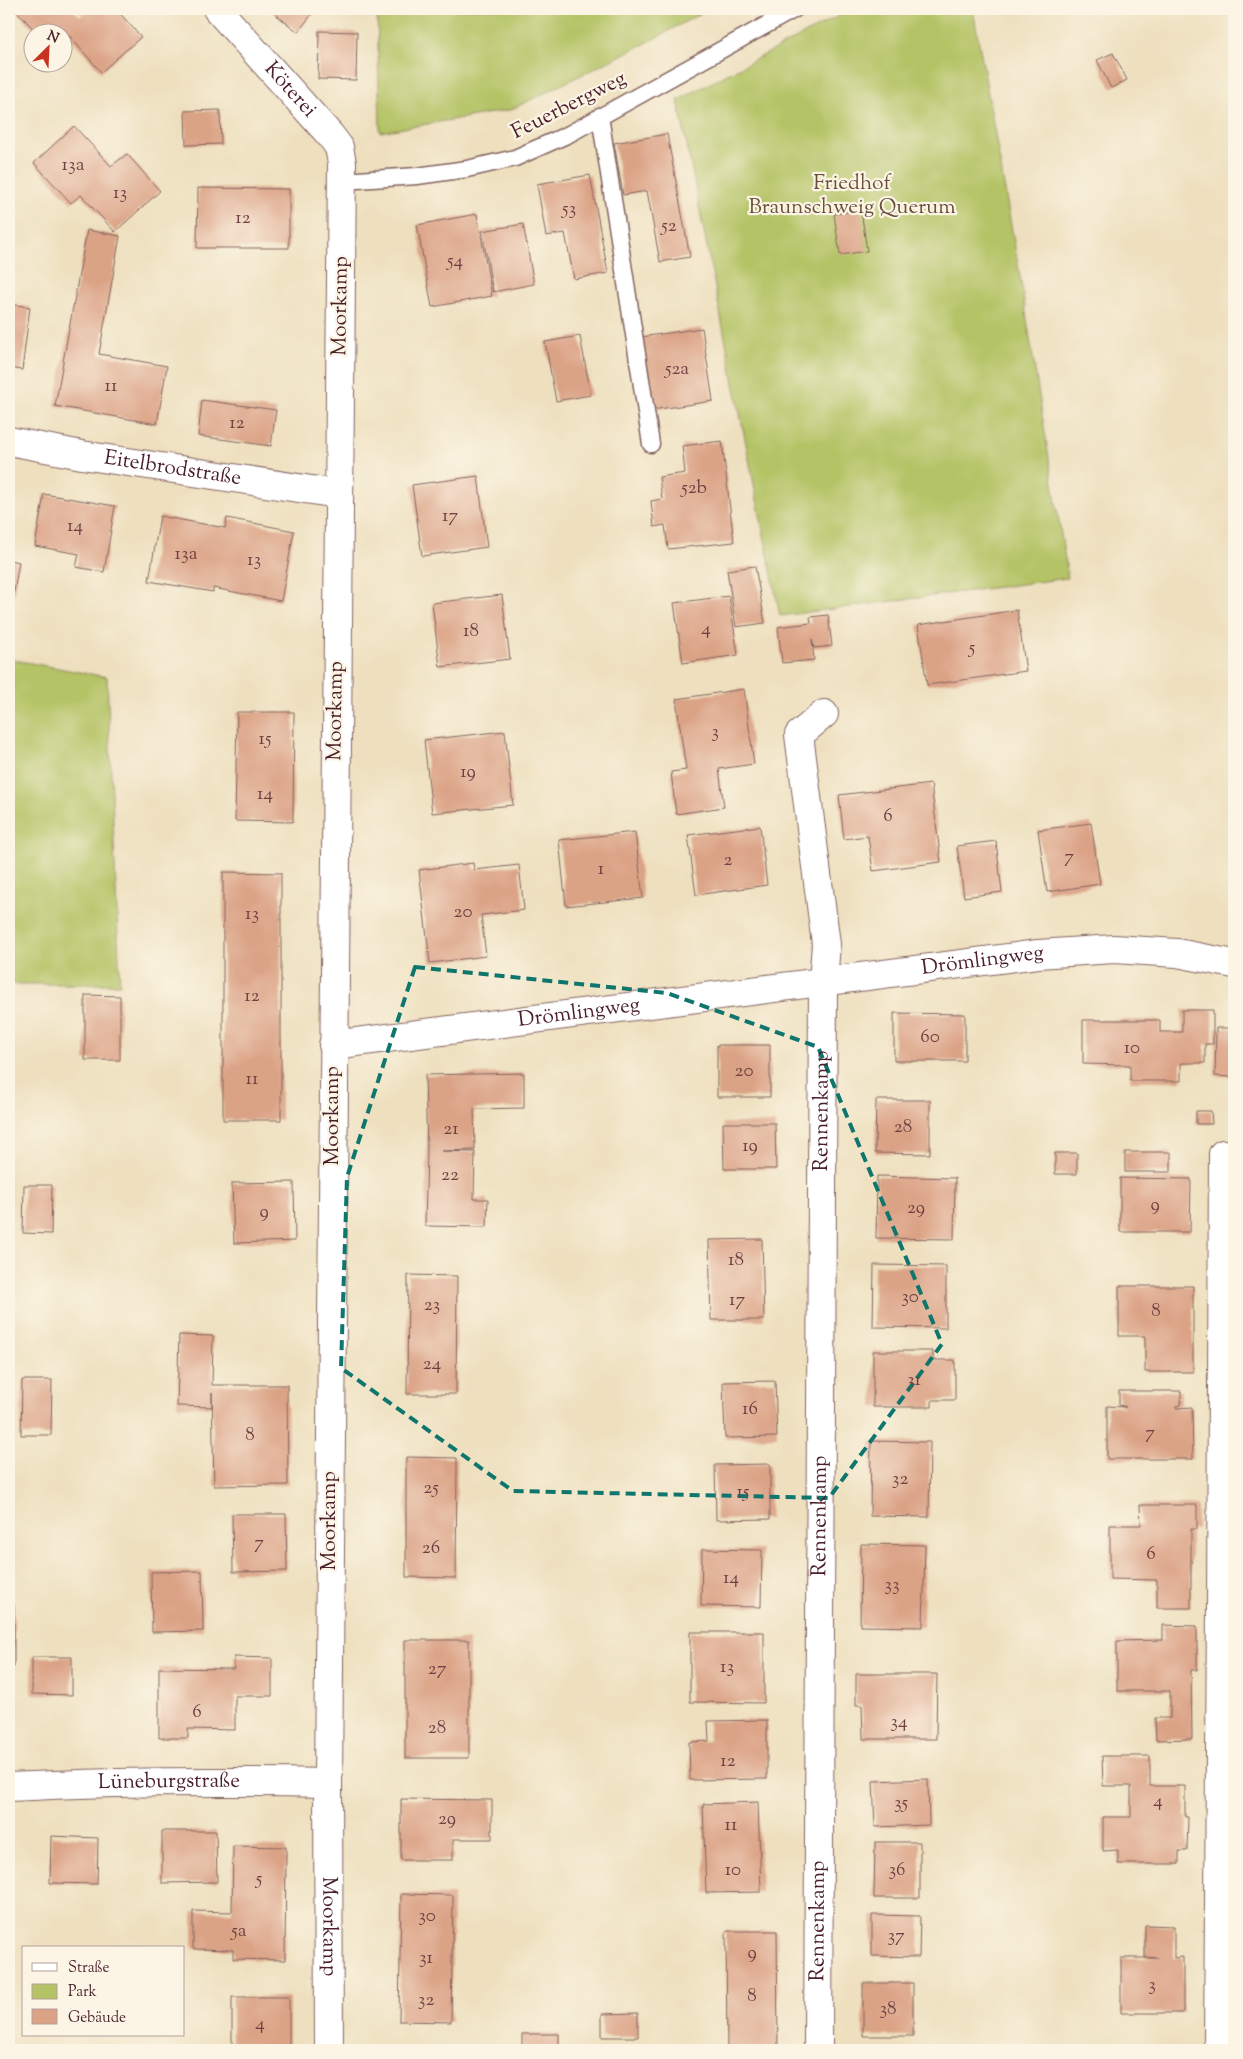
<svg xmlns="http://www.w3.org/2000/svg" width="1243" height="2059" font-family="'Sorts Mill Goudy',serif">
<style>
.green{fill:#b4c365;stroke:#7f7148}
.building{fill:#dba386}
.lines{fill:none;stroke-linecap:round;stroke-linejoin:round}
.lane-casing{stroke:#83635f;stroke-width:19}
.street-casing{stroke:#83635f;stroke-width:30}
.lane{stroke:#fff;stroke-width:16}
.street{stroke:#fff;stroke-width:28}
.marked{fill:none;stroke:#0f766e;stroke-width:4;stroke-dasharray:10 6;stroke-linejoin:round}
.labels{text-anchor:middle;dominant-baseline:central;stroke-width:4.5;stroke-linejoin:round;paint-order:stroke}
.number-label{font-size:19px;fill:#6e4042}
.street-label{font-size:21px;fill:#4a1f2b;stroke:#fcf5e5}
.park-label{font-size:21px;fill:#6a503c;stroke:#fcf5e5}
</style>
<rect width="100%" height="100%" fill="#fcf5e5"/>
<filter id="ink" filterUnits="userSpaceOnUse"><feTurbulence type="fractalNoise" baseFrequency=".02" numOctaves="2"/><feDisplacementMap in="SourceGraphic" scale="10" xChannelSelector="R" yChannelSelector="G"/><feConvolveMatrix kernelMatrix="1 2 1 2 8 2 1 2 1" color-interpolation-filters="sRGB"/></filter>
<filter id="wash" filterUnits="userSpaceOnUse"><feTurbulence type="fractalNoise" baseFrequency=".0096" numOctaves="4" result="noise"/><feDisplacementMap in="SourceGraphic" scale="20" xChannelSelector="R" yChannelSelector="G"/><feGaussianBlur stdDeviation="1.12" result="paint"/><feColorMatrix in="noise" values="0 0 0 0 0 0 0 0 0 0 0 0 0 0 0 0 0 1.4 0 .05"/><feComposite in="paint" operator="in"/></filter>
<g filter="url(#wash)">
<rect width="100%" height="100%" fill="#eee0bf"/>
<!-- green -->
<path class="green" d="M377,9h332l-61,33 -138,68 -130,22z
M852,9h121l48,273 47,296 -288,38 -102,-516z
M9,659l98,18 13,307h-111z"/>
<g id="blocks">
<!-- building -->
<path class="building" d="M15,9h58l7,7 8,-7h28l25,28 -40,35 -37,-42 -4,2h-24z
M269,9h47l-18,23z
M319,31l38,1 -1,48 -38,-1z
M1113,53l14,27 -16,8 -14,-28z
M220,110l1,34 -35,1 -1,-34z
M74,126l37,40 16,-12 33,37 -45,41 -34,-37 -10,8 -37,-40z
M667,134l23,123 -30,5 -13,-71 -24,4 -9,-52z
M590,175l18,98 -34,6 -9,-46 -19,3 -9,-52z
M198,188l91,1v59h-92z
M861,210l6,41 -27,4 -6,-41z
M477,214l15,82 -60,11 -15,-82z
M523,224l11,60 -41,8 -11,-61z
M87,230l33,6 -21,118 68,12 -10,58 -102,-18z
M9,304l21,3 -8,63 -13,-2z
M702,328l11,73 -61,9 -11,-73z
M580,336l11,59 -35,6 -11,-59z
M202,400l74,10 -5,36 -73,-10z
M722,441l12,101 -66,7 -3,-24 -11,2 -3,-26 11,-2 -3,-22 26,-4 -3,-27z
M478,476l9,71 -65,9 -10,-71z
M44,494l71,12 -11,66 -28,-5 3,-13 -44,-8z
M160,516l65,12 2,-10 67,13 -13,70 -68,-13v4l-64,-11z
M9,560l10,2 -7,42h-3z
M755,566l10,57 -29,4 -9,-57z
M502,595l8,64 -70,8 -8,-64z
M729,596l9,59 -55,8 -9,-60z
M1017,610l9,61 -99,14 -9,-60z
M828,615l4,31 -18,2 -2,-9 2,21 -32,3 -4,-36 33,-4 -1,-6z
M744,689l10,75 -35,5 5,38 -48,7 -5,-42 15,-2 -10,-71z
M237,712h57l-1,110 -58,-1z
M505,731l8,74 -81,8 -8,-73z
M931,784l10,78 -68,9 -5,-35 -24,3 -5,-44z
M1091,823l9,61 -53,8 -9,-62z
M760,826l7,59 -71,10 -8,-60z
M635,832l8,66 -77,8 -7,-66z
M996,841l6,51 -38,5 -7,-51z
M473,863l1,7 45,-5 5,45 -43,5 5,41 -56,7 -11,-93z
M223,872l58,1v247h-58z
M85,995l35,1v64h-35z
M1182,1010h31v34h-8v19h-24v18h-51v-16l-47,-1v-44h77v12h22z
M894,1013l71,1v47h-71z
M1216,1028h18v49l-19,-1z
M717,1045h53v52h-53z
M524,1073v35l-50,1 1,41 -34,1 34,1 -1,47h14l-1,28 -62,-1 2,-75 -2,-76z
M876,1100h54v54l-55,-1z
M1196,1111h15l1,13h-16z
M723,1123h52l1,46h-52z
M1125,1152h46v20h-46z
M1055,1153h22v21h-22z
M877,1176l78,2 -1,61 -78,-1z
M1120,1178l71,1 -1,53h-70z
M294,1182l1,59 -61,2 -2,-60z
M24,1185h28l-1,49 -28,-1z
M762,1239l2,81h-53l-2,-80z
M874,1265l72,1v62l-73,-1z
M408,1275l49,1 -1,118h-49z
M1119,1286h74v86h-48v-36h-26z
M179,1335l34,1 -1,49h75l1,100 -74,1 -2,-93v14l-35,-1z
M873,1351h60v9h22v40h-23v7h-59z
M22,1380h30l-1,55h-30z
M775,1381l2,56 -52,1 -2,-56z
M1119,1391h62v14l-5,1v2l16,-1 1,52h-86v-53l19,1 -7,-2z
M871,1441l59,1 -1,75 -59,-1z
M406,1457l51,1 -1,120 -50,-1z
M770,1464v55l-54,1 -1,-55z
M1140,1505h57v24h-6v79h-34v-28l-47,-1v-54h31z
M232,1514h54l1,57 -54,1z
M861,1544l64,1 -2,82 -63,-1z
M702,1549l60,1 -1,57 -60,-1z
M202,1571l1,60 -51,1 -1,-60z
M9,1605h5v62h-5z
M1163,1625l34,1v44h-6l1,69 -36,1 -1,-22h15v-27h-53v-50l46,-1z
M690,1632h74v71l-74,-1z
M405,1640h64v118h-64z
M32,1657h40v38l-40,-1z
M234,1657l38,1v38h-37v34l-47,-1v9h-29v-70l75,1z
M856,1674h81l-1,65h-73l-1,-34h-6z
M767,1720v59l-77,1 -1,-38 20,-1 -1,-20z
M1102,1756h48v30h35v31h3l-1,34h-8v13h-61v-14l-15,1v-34h28v-31h-28z
M928,1779l1,46 -54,2 -2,-46z
M401,1799l91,1v39h-39v21h-52z
M758,1802l3,90 -55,1 -3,-89z
M162,1831h54l1,51 -55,1z
M51,1836l47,2 -1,46 -47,-1z
M875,1842h45v56h-46z
M233,1846l53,1 -1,113 -52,-1v-9l-40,-1v-38l39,1z
M401,1894l52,1 -2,127 -52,-1z
M872,1915l48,1 -1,41 -47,-1z
M1145,1925l29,1v32l9,-1v56h-62v-55h37l-13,-1z
M726,1931h51l1,119h-51z
M863,1983h50v53h-50z
M232,1997h57v53h-57z
M638,2013v24h-36v-23z
M522,2034h37v16h-37z
M398,2048h52v2h-52z"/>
</g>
</g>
<g filter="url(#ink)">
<use href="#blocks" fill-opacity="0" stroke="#83635f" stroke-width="1"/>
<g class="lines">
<!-- lane casing -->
<g class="lane-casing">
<path id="lane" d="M600,116l51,328
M342,181l75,-5 50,-7 48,-11 54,-24 226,-125"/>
</g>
<!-- street casing -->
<g class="street-casing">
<g id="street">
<path id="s1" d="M217,9l113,126 9,12 3,16 -14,1620 1,267"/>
<path id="s2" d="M9,441l73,14 256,39"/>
<path id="s3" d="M333,1045l705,-91 76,-5 63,4 57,11"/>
<path d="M1221,1607l2,-453h11"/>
<path id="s4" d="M9,1787c106,-6 212,-6 319,-4"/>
<path id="s5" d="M818,2050l5,-1068 3,-38 -27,-209 25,-21"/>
<path d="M1218,2050l3,-443h13"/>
</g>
</g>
<!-- lane -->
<use href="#lane" class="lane"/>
<!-- street -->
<use href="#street" class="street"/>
</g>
</g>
<!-- marked area -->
<path class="marked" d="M415,967l252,26 151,54 124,297 -113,154 -316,-7 -172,-123 6,-191z"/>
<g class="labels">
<!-- number labels -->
<g class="number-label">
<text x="73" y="165">13a</text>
<text x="120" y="193">13</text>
<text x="569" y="209">53</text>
<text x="243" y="218">12</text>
<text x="669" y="226">52</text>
<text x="455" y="261">54</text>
<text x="677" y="369">52a</text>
<text x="111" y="386">11</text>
<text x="237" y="423">12</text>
<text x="694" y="488">52b</text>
<text x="450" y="516">17</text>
<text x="75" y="526">14</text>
<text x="186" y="554">13a</text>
<text x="254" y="560">13</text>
<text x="706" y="629">4</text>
<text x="471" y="631">18</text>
<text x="972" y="648">5</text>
<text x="715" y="732">3</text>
<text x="265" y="739">15</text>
<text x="468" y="772">19</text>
<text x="265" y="794">14</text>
<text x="888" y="816">6</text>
<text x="1069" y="857">7</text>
<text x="728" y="860">2</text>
<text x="601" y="869">1</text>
<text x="463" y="912">20</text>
<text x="252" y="914">13</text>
<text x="252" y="996">12</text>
<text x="930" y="1037">60</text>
<text x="1132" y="1048">10</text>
<text x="744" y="1071">20</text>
<text x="252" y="1079">11</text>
<text x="903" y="1127">28</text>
<text x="451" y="1129">21</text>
<text x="750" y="1146">19</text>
<text x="450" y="1175">22</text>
<text x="1155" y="1205">9</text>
<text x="916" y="1208">29</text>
<text x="264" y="1212">9</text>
<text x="736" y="1260">18</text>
<text x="910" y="1297">30</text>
<text x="737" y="1300">17</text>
<text x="432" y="1305">23</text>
<text x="1156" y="1311">8</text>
<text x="432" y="1364">24</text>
<text x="914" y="1380">31</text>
<text x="750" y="1409">16</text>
<text x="1150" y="1433">7</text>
<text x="250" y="1435">8</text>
<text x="900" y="1479">32</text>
<text x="431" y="1488">25</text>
<text x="743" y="1492">15</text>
<text x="259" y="1543">7</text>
<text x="431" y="1548">26</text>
<text x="1151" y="1554">6</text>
<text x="731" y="1578">14</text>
<text x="892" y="1585">33</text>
<text x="727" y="1667">13</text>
<text x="437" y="1669">27</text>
<text x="197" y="1712">6</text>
<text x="899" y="1722">34</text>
<text x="437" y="1728">28</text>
<text x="728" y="1761">12</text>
<text x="1158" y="1801">4</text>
<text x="901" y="1803">35</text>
<text x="447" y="1819">29</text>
<text x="731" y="1825">11</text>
<text x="733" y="1870">10</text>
<text x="897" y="1870">36</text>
<text x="259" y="1879">5</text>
<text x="427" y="1916">30</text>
<text x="239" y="1931">5a</text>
<text x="896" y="1936">37</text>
<text x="752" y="1953">9</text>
<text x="426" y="1958">31</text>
<text x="1152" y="1985">3</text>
<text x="752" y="1996">8</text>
<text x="426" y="2000">32</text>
<text x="888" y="2009">38</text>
<text x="260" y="2024">4</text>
</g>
<!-- street labels -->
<g class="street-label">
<text stroke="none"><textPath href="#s1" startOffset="109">Köterei</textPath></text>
<text transform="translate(569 106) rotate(-27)">Feuerbergweg</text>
<text transform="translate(341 306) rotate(-89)">Moorkamp</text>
<text stroke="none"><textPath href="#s2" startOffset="166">Eitelbrodstraße</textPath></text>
<text transform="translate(336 711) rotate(-89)">Moorkamp</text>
<text stroke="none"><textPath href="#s3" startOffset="655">Drömlingweg</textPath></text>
<text stroke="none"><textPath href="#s3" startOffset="248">Drömlingweg</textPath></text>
<text stroke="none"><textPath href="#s5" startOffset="939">Rennenkamp</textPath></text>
<text transform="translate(333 1116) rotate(-90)">Moorkamp</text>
<text stroke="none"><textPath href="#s5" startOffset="534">Rennenkamp</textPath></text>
<text transform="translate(330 1521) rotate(-90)">Moorkamp</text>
<text stroke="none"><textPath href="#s4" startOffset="160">Lüneburgstraße</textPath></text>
<text stroke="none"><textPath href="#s5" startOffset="129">Rennenkamp</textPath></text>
<text stroke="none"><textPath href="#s1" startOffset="1964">Moorkamp</textPath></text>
</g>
<!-- park labels -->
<g class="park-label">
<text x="852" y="184">Friedhof<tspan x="852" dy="24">Braunschweig Querum</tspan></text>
</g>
</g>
<!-- margin -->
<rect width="1243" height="2059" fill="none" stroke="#fcf5e5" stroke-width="30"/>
<!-- legend -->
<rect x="22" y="1946" width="162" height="90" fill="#fcf5e5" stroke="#b59f9b"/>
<rect x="32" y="1963" width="25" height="8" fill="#ffffff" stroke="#b59f9b"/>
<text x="68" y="1972" font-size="15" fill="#4a1f2b">Straße</text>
<rect x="32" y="1984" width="25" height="15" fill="#b4c365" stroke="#b59f9b"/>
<text x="68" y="1996" font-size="15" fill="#4a1f2b">Park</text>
<rect x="32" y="2009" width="25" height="15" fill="#dba386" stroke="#b59f9b"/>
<text x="68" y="2022" font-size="15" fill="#4a1f2b">Gebäude</text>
<!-- north arrow -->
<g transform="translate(48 48) rotate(24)"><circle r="24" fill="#fcf5e5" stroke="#b59f9b"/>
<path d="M0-4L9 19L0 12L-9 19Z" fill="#c8321e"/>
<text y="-8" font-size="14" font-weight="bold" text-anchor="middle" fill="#4a1f2b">N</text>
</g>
</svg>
